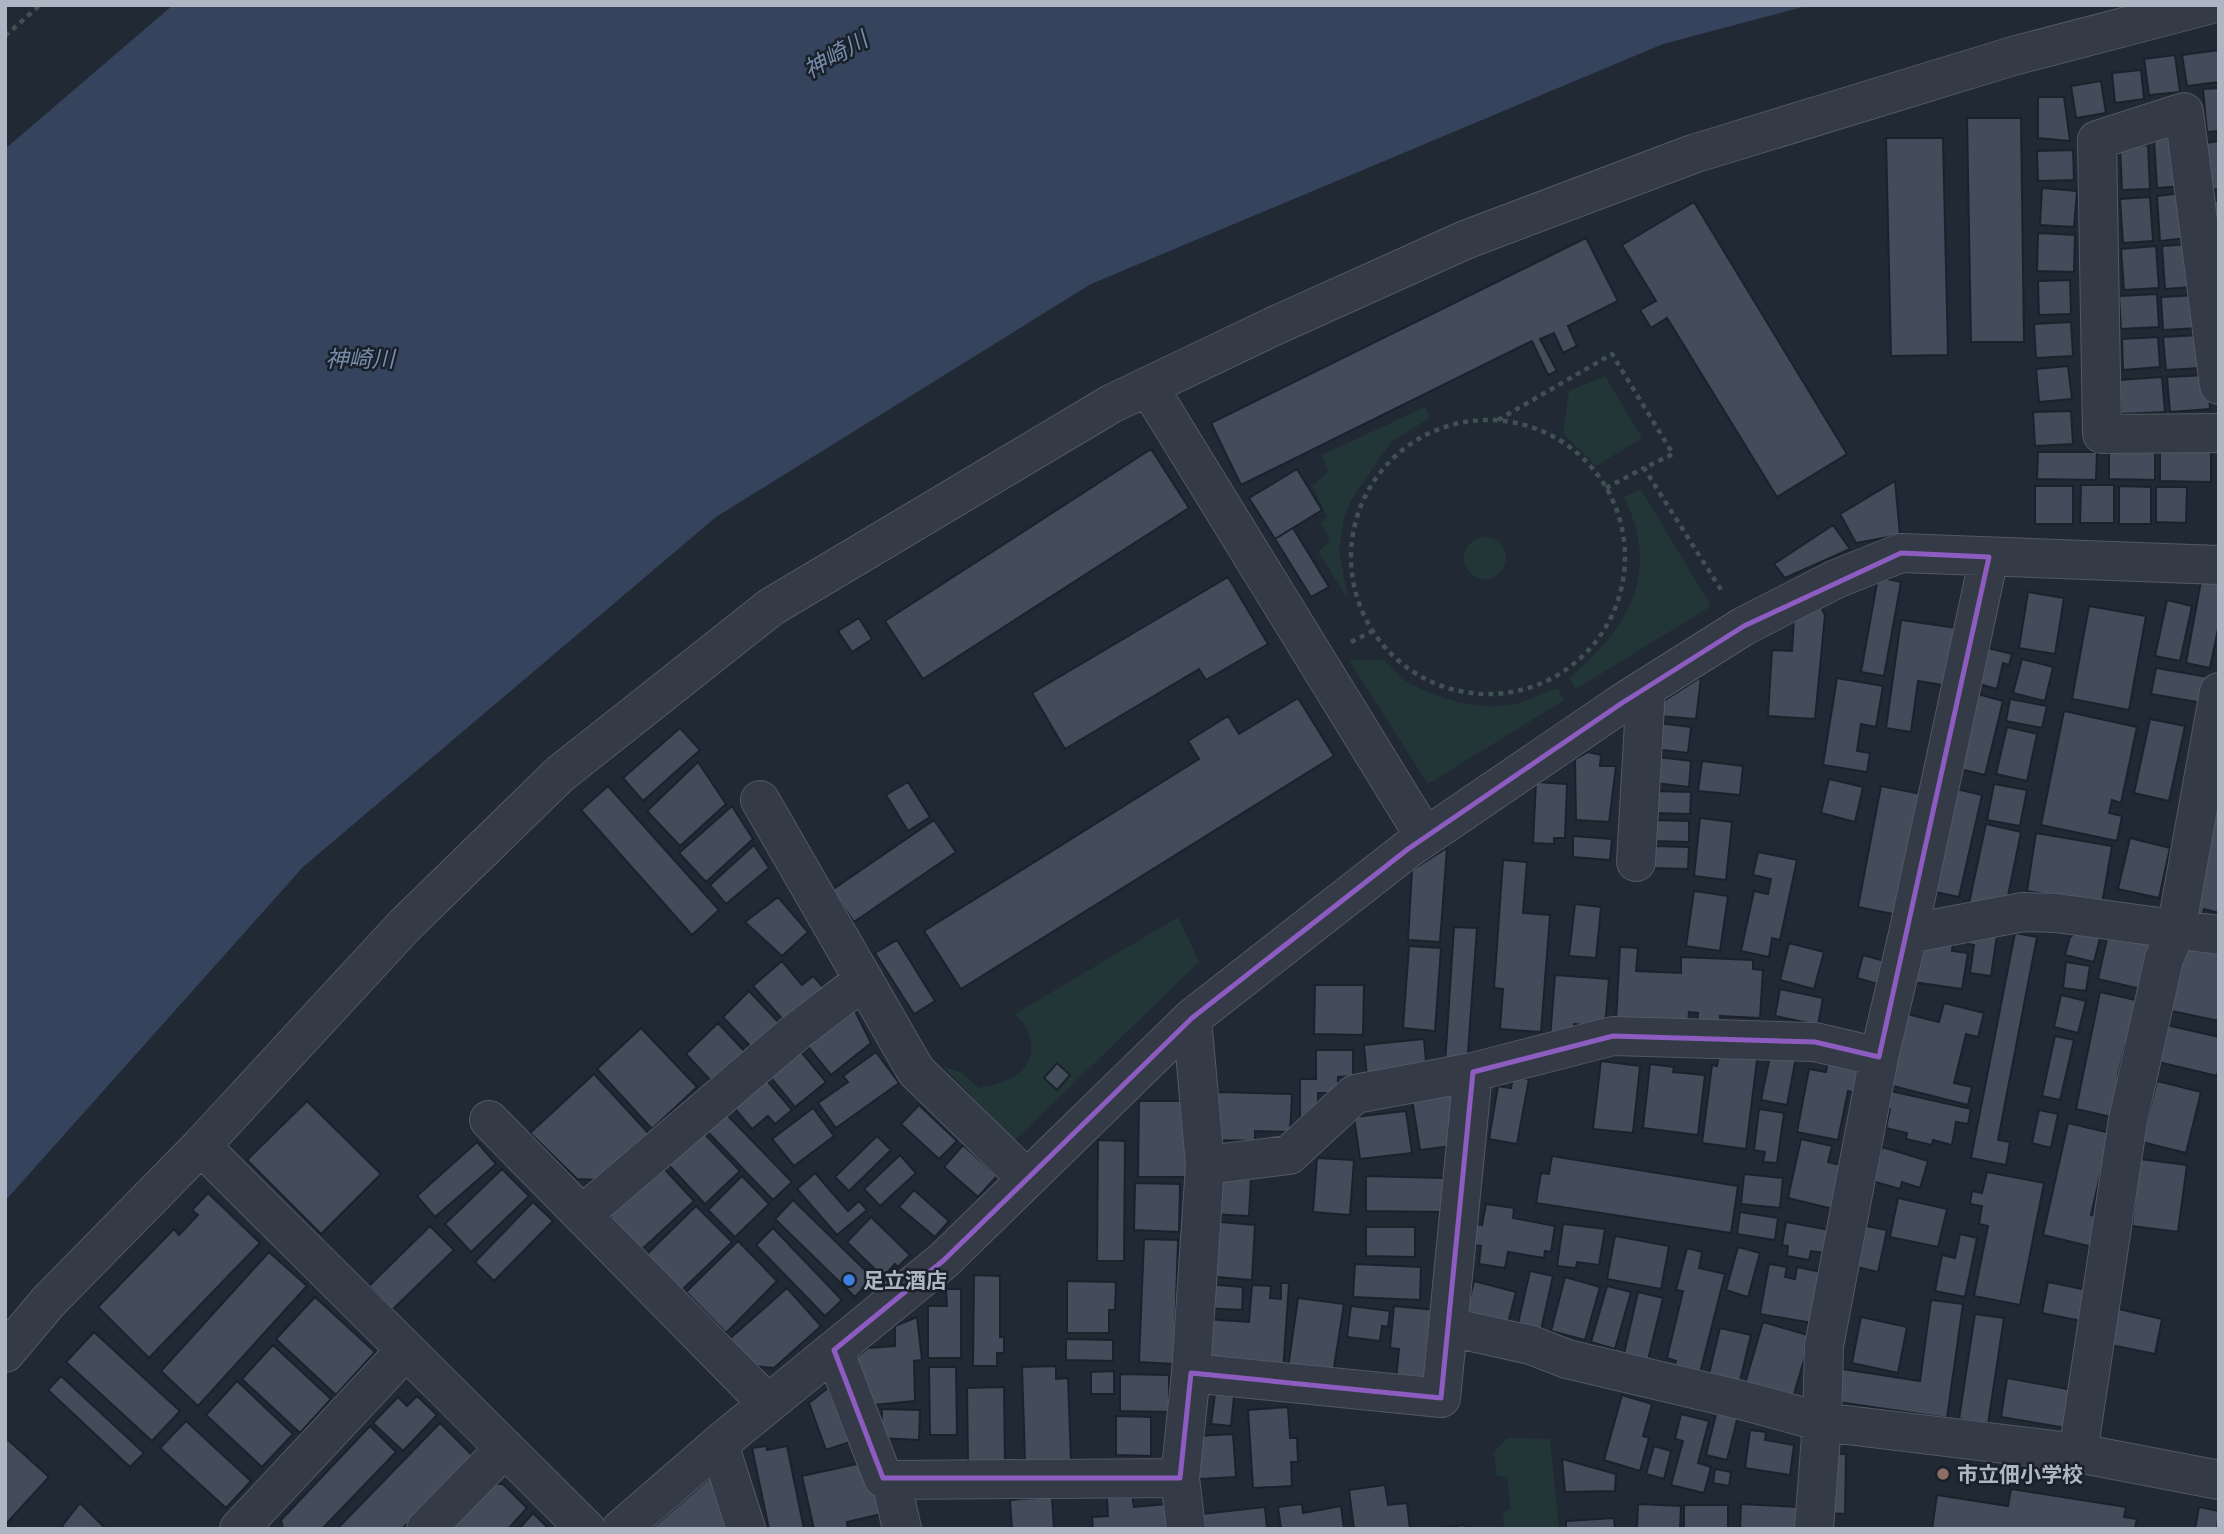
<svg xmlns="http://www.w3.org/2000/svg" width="2224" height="1534" font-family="'Noto Sans','Noto Sans JP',sans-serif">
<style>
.green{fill:#233637}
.water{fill:#35445c}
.building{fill:#424c5a;stroke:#1b222c;stroke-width:2}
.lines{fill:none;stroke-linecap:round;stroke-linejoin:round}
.minor-casing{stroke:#515964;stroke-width:40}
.path{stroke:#405154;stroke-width:4.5;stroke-dasharray:5 5;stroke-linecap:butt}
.minor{stroke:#343b46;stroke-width:38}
.marked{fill:none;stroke:#8d5cc0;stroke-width:5;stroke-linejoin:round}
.shop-dot{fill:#3f7fe0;stroke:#19202a;stroke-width:2.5}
.education-dot{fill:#8d6e63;stroke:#19202a;stroke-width:2.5}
.labels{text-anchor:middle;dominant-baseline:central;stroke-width:5;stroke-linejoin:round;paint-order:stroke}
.poi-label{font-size:21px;font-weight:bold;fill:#aeb6c3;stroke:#19202a;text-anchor:start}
.water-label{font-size:23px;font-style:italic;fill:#778caa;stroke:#19202a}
</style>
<rect width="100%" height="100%" fill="#212935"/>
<!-- green -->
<path class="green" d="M1605,376l37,62 -46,28 -33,-33 6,-42z
M1425,407l5,11 -38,23 -41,59 -7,19 -5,31 9,49 -30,-48 12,-9 -9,-19 6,-6 -15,-31 16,-14 -6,-17z
M1641,489l70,117 -135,83 -7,-11c61,-52 92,-103 55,-181z
M1464 558a21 21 0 1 1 42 0a21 21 0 1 1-42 0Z
M1349,660h35c8,7 15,17 24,23 30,16 68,27 102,22 14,-2 28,-10 41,-15l7,-1 6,11 -136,84z
M1178,917l21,45 -184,178 -73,-74 20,7 17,15c25,-4 56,-15 52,-46 -2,-12 -7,-20 -16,-28z
M1507,1438l43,1 9,90h-55l-1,-16 8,-4 -4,-32 -10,-1 -3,-24z"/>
<!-- water -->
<path class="water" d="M173,5h1637l-147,39 -572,240 -375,233 -413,350 -298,334v-1052z"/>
<!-- building -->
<path class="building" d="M2219,50v32l-32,4 -5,-31z
M2175,55l5,37 -31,3 -5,-36z
M2141,70l3,29 -29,4 -3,-30z
M2101,81l5,32 -30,5 -5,-32z
M2219,88v43l-12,1 -4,-43z
M2038,97h26l6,44 -32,-3z
M1967,118h54l3,224h-53z
M2180,137l4,49 -27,2 -3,-49z
M1886,138h57l5,217 -57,1z
M2219,141v48l-8,1 -5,-47z
M2148,145l2,44 -28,1 -2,-43z
M2073,150l1,30 -36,1 -1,-30z
M2042,188l35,3 -3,36 -34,-2z
M2183,193l4,45 -27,3 -3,-45z
M2150,197l3,44 -30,2 -3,-44z
M2210,201h9v51z
M1694,202l153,252 -70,43 -110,-179 -16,10 -11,-18 16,-9 -34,-56z
M2038,233l37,2 -1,37 -37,-1z
M1586,238l32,63 -50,25 9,20 -14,7 -9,-20 -14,6 17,32 -9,4 -16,-34 -291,144 -30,-62z
M2190,244l3,43 -28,2 -3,-43z
M2156,246l3,42 -35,2 -3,-41z
M2070,280l1,34 -32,1 -1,-34z
M2157,294l2,33 -38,2 -2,-33z
M2197,295l2,33 -36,2 -2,-33z
M2071,322l2,34 -37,2 -2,-34z
M2199,335l2,33 -35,2 -3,-33z
M2158,337l2,30 -37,3 -1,-31z
M2068,366l4,33 -33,3 -3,-33z
M2208,375l2,34 -40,3 -3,-35z
M2162,377l3,35 -44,2 -2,-34z
M2071,411l2,33 -38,2 -2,-34z
M1151,449l38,59 -266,171 -38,-58z
M2109,451l46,1v28l-46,-1z
M2160,451l51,1v30l-51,-1z
M2038,452h59l-1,28 -59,-1z
M1297,469l25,41 -47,29 -26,-41z
M1895,481l5,54 -44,8 -16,-29z
M2081,485h33v38h-34z
M2035,486h38v38h-38z
M2119,486l32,1v37h-32z
M2156,487h31l-1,36 -30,-1z
M1833,525l17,24 -65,29 -11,-14z
M1293,528l36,59 -18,10 -36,-58z
M1228,577l40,67 -62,36 -7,-11 -134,80 -33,-56z
M1878,577l23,5 -17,94 -23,-4z
M2201,581l18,3v40l-9,44 -24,-5z
M2028,592l36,6 -9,56 -36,-6z
M2167,600l25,6 -12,55 -25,-5z
M1820,605l5,10 -10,104 -47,-3 4,-66 20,1 2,-34z
M2089,606l57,10 -17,94 -57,-11z
M859,618l13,21 -20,13 -14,-21z
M1901,620l56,8 -8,58 -31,-5 -7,51 -25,-4z
M1980,646l32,8 -3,11 -6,-2 -6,26 -26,-7z
M2022,659l31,8 -8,34 -32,-8z
M2156,668l52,9 -5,26 -52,-9z
M1701,677l-5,42 -37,-3v-12z
M1837,678l46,8 -7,41 -15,-3 -4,27 13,2 -3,19 -44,-7z
M1974,693l29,8 -18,74 -29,-7z
M1298,698l36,58 -373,233 -37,-58 275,-172 -11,-18 40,-25 11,18z
M2010,699l37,7 -5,22 -36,-7z
M2064,711l73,16 -16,76 -9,-3 -3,13 13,3 -5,25 -76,-16z
M2150,719l35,7 -16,75 -35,-8z
M1658,723l33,4 -3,26 -33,-4z
M2007,727l30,7 -10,47 -31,-7z
M680,728l20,22 -57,51 -20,-23z
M1588,752l13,3 -1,11h16l-7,56 -33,-2 -1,-61z
M1658,757l33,4 -2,26 -34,-4z
M1702,761l41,5 -3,29 -42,-4z
M698,762l28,42 -46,42 -33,-35z
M1829,779l34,8 -8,35 -34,-9z
M908,782l22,35 -22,14 -22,-36z
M1536,782l31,2 -2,54h-11v6l-21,-1z
M1994,784l33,6 -7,36 -33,-6z
M608,786l111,124 -27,25 -111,-125z
M1881,786l40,8 -23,121 -40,-8z
M1948,787l34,8 -23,102 -33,-7z
M1654,791l37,1 -1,22 -36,-1z
M732,806l21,33 -47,43 -27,-29z
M2210,815l9,2v96l-15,-4 -2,8 -12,-3z
M1700,818l32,4 -6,58 -32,-4z
M934,820l22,32 -102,70 -22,-32z
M1653,820l36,1v21l-37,-1z
M1986,824l35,8 -14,69 -39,7z
M2036,833l76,13 -10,58 -75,-13z
M1573,836l39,3 -2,21 -37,-3z
M2130,838l40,10 -11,50 -41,-9z
M754,845l15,23 -43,36 -16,-19z
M1653,846l36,1 -1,22 -36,-1z
M1447,848l-7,94 -32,-2 4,-70z
M1758,852l39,8 -17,80 -8,-2 -3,19 -28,-6 13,-60 14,3 3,-15 -18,-4z
M1503,860l24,2 -4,51 27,2 -9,117 -41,-3 3,-40 -9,-1z
M1694,891l34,5 -8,55 -34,-5z
M778,897l30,35 -26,24 -37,-34z
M1575,904l26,3 -5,51 -27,-2z
M1454,927l23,1 -10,138 -22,-2z
M2109,930l46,11 -10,49 -47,-11z
M2079,931l22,3 -7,28 -29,-7 5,-18z
M2015,933l22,4 -39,203 12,2 -4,23 -35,-7z
M1997,935l-6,41 -21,-3 4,-28 -11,-2z
M1953,938l-1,13 16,2 -6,36 -49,-7 7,-41z
M897,940l38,61 -21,13 -39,-61z
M1789,943l35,9 -10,37 -34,-9z
M1409,946l32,2 -6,83 -32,-3z
M2219,946v75l-52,-11 14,-61z
M1620,947l18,1 -2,23 45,2v-16l72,3v9l10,1 -3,48 -40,-2v12l-23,-1 1,-14 -9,-1 -1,13 -72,-4z
M1863,955l32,9 -7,23 -31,-9z
M782,961l20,24 11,-9 11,12 -39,34 -32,-36z
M2066,962l24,4 -4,25 -23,-3z
M1555,975l54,4 -4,48 -31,-3 -1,17 -23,-2z
M1315,985h49l-1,50 -49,-1z
M1780,989l43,9 -5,27 -43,-9z
M749,991l31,33 -27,25 -30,-32z
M2100,992l40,9 -9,46 -6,-2 -7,30 -2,43 -40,-9z
M2061,995l25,6 -8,32 -24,-6z
M1944,1003l40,10 -6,24 -12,-3 -12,49 18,4 -4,18 -79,-20 18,-71 32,8z
M852,1005l19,38 -40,32 -26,-32z
M718,1023l28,30 -33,30 -27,-29z
M2162,1024l57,13v29l-2,10 -63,-15z
M641,1028l56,59 -45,42 -55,-60z
M2055,1036l19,4 -14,60 -18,-4z
M1424,1039l3,34 -60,5 -3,-33z
M798,1048l28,34 -31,25 -28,-34z
M1720,1048l38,4 -12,97 -44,-6 10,-78 5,1z
M1316,1050h37v26l-15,1v16h-20v26h-18v-40h16z
M876,1052l23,31 -63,45 -18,-25 30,-21 -5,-6z
M1797,1052l-10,53 -26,-5 9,-44z
M1829,1054l39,7 -6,34 -14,-4 -10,49 -41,-8 12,-63 17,3z
M1601,1061l39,5 -7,67 -40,-4z
M1057,1063l13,12 -13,15 -13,-12z
M1650,1064l24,3 -1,5 32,3 -7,60 -55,-7z
M594,1074l56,61 -48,45 -25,-1 -47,-46z
M764,1077l28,33 -17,14 -7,-8 -16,13 -21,-25z
M1513,1077l16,2 -12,65 -28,-5 9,-53 13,2z
M2157,1081l44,11 -15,61 -44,-11z
M1465,1087l-5,58 -40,5 -8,-51z
M1886,1090l85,19 -3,15 -12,-2 -4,23 -19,-5 -1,5 -26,-6 1,-6 -21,-5 4,-19 -8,-2z
M1218,1092l74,2 -2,38 -35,-1v10l-39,-1z
M307,1101l74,73 -60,60 -74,-74z
M1139,1101h47v76h-48z
M919,1105l38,36 -18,18 -38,-35z
M813,1108l21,28 -40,30 -22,-27z
M1759,1109l25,4 -7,50 -14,-1 2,-10 -11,-2z
M2039,1110l19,4 -7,34 -19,-5z
M1406,1111l6,42 -52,6 -6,-42z
M724,1112l68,70 -19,18 -67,-70z
M2068,1123l42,10 -19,82 13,3 -7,30 -54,-13z
M699,1128l41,43 -35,33 -40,-43z
M877,1136l14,14 -42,41 -14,-14z
M1801,1139l31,7 -4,16 16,4 -7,44 -49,-12z
M1098,1140l27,1 -1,120h-27z
M477,1142l19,22 -61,53 -18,-21z
M963,1145l34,31 -19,21 -34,-30z
M1882,1147l46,14 -8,27 -18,-6 -2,7 -28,-8z
M900,1155l16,18 -36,33 -16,-17z
M1552,1156l186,30 -7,47 -195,-30 5,-30 8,1z
M1317,1158l37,2 -4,55 -37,-3z
M2140,1159l47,6 -9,67 -46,-6z
M657,1161l37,40 -55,51 -27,-29 -2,-17z
M502,1169l27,27 -58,56 -26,-28z
M1987,1172l57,11 -24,122 -46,-9 14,-70 -9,-2 3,-18 -12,-2 2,-13 10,2z
M815,1173l33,38 11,-10 8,9 -30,25 -40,-46z
M1215,1174l36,2 -2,40 -37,-2z
M1744,1174l39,4 -3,30 -39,-4z
M742,1176l27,28 -34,33 -27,-27z
M1366,1176l79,2 -1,34 -78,-1z
M1135,1183l45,1 -1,48 -45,-2z
M914,1190l35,31 -14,16 -36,-30z
M208,1193l52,50 -111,115 -51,-51 76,-78 5,6 19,-20 -6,-5z
M1898,1198l49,11 -9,38 -48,-10z
M793,1200l80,78 -18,19 -80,-78z
M533,1202l20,19 -59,60 -19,-19z
M1486,1204l28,4 -1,10 42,8 -4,26 -6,-1 -1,7 -36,-6 -3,16 -26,-4 2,-18 -9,-1 4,-21 6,1z
M696,1206l36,36 -51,49 -35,-36z
M1740,1212l38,6 -3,22 -38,-6z
M871,1217l39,38 -12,12 -3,-3 -12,13 -36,-35z
M1209,1221l46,4 -3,55 -46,-4z
M1786,1222l50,9 -4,23 -21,-3 -2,9 -22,-4 1,-10 -6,-1z
M1563,1224l42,5 -6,36 -22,-3 -1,6 -19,-2z
M430,1226l24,24 -62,60 -23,-24z
M1866,1226l21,4 -9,42 -21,-5z
M1366,1227h49v30l-49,-1z
M773,1228l69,72 -17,16 -69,-71z
M1960,1234l17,4 -12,59 -30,-6 7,-36 13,3z
M1615,1236l54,10 -8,43 -54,-10z
M1144,1239l34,1 -4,124 -35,-2z
M738,1241l39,40 -51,52 -40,-41z
M1738,1247l22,6 -12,44 -22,-7z
M1687,1248l15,4 -3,16 26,6 -26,103 -26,-7 3,-9 -9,-3 16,-67 -7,-1z
M269,1252l38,34 -109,120 -37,-35z
M1355,1264l66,3 -1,33 -67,-3z
M1769,1264l18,3 -2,10 10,2 2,-12 24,5 -3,52 -58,-10z
M1530,1271l23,5 -12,54 -23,-6z
M974,1275l26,1v61h4v16h-7v13h-24z
M1565,1277l35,10 -15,53 -34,-9z
M1067,1281l49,1 -1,28h-6v23h-42z
M1474,1281l42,11 -8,31 -42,-10z
M2048,1282l44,9 -6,31 -44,-9z
M1281,1283h8l-6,89 -81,-6 3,-47 44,3 3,-37 19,1 -1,12 11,1z
M1205,1284l38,3 -1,23 -38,-2z
M1607,1286l24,6 -16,57 -24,-7z
M787,1288l34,38 -47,42 -22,-2 -25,-25z
M946,1289h15v69h-33v-52h19z
M1638,1292l25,6 -16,66 -24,-6z
M315,1297l60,55 -39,43 -60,-56z
M1298,1298l46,6 -11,70 -45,-6z
M1931,1300l32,4 -16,114 -116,-17 5,-33 84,13z
M1351,1306l39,5 -2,16 -6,-1 -2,15 -33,-4z
M1394,1306l42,4 -11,74 -29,-3 3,-32 -9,-1z
M2114,1308l48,11 -7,35 -49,-10z
M1975,1314l29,4 -16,106 -29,-5z
M917,1317l5,43 -8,1 1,40 -42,4 -23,-43 18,-14 27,-2v-20z
M1861,1317l46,10 -9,46 -46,-10z
M1763,1322l48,14 -19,65 -48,-14z
M1720,1328l31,7 -13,54 -31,-7z
M94,1332l86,79 -28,30 -86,-79z
M1066,1339l47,1v21l-47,-1z
M273,1345l58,54 -31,34 -58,-54z
M1056,1366v13l12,-1 3,82 -46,1 -3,-94z
M929,1367h27l1,68h-27z
M1114,1371v23h-23v-22z
M1120,1374l49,1v37l-49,-1z
M61,1376l83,77 -14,14 -82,-77z
M2007,1378l66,12 -7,38 -65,-11z
M237,1381l56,53 -31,33 -56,-52z
M1004,1387l1,77h-37l-1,-76z
M828,1388l22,54 -24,8 -17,-47z
M1215,1394l19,2 -3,30 -20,-2z
M1622,1395l30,9 -9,32 6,2 -9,33 -36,-11z
M417,1396l20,19 -34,36 -30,-28 25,-26 9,9z
M1288,1407l2,31h7l1,24h-7l1,24 -39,2 -5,-78z
M882,1409l38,1 -1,30 -38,-2z
M1717,1410l21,6 -11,44 -21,-5z
M1681,1414l28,7 -11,42 13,4 -7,26 -33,-8 12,-44 -8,-2z
M1116,1416l35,1v39l-35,-1z
M186,1421l65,60 -25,27 -66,-60z
M440,1423l33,33 -71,73h-65z
M370,1426l26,26 -74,77h-39l-2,-9z
M1750,1430l16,2 -1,8 29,5 -4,30 -45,-7z
M1233,1434l3,43 -37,2 -3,-43z
M7,1439l42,38 -44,48v-85z
M766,1446l1,4 20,-4 17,83h-35l-17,-81z
M1654,1446l17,5 -7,28 -18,-5z
M1830,1454h16l-1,60 -17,-1z
M1562,1459l54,15 -1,17 -50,1z
M866,1462l20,51 -39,9 1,7h-34l-12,-53z
M720,1469l15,60h-84z
M1715,1469l16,3 -2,14 -16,-3z
M489,1484h14l24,24 -19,21h-62z
M1385,1485l3,20 19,-2 3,26h-56l-5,-39z
M2011,1489l115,18 -2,10 13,2 -2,9 6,1h-209l5,-34 71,11z
M1132,1494l2,13 34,-3 2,25h-77l-1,-12 16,-1 -1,-20z
M1052,1497l2,32h-42l-2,-29z
M80,1503l26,26h-41l-3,-3z
M1302,1504l1,9 38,-7 3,23h-63l-3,-22z
M1638,1504l43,2 -1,23h-43z
M1741,1504l59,3 -1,22 -59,-1z
M1684,1505h44v24h-44z
M1265,1507l2,22h-64l-2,-15z
M2199,1507l20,4 -2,18h-22z
M533,1513l16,16h-30z
M1614,1518l1,11h-49v-8z
M1464,1525l1,4h-30z"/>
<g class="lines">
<!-- minor casing -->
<g class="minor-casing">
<path id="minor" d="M2219,385l-35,-273 -87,28 5,294 117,-1
M1148,386l277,451
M760,800l156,271 111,108
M1636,862l10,-174
M1908,934l115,-22 33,1 163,22
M489,1120l279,284
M201,1146l385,383
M1205,1165l84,-10 66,-61 118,-22 140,-36 202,6 64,15
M582,1215l214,-183 68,-52
M1449,1327l82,18 36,14 178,42 77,21 256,31 141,27
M834,1350l49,128 8,2 11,49
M5,1353l43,-51 153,-156 204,-221 155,-151 211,-167 340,-203 161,-77 193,-87 228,-86 320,-98 195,-51
M1191,1373l250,25 32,-326
M719,1444l27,85
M2078,1453l50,-333 36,-161 12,-29 43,-238
M891,1480l289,-2
M239,1529l167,-179
M426,1529l79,-81
M621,1529l98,-85 225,-184 248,-242 216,-169 214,-146 122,-77 92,-47 65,-26 318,12
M1186,1529l-6,-51 11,-105 14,-208 -13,-147
M1814,1529l8,-107 2,-76 55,-289 29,-123 81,-377"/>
</g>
<!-- path -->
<path class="path" d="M5,36l35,-31
M1498,420l114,-66 61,100 -29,14 79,125
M1351 557a137 137 0 1 1 274 0a137 137 0 1 1-274 0Z
M1606,488l38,-20
M1351,642l22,-11"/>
<!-- minor -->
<use href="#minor" class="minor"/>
</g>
<!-- marked area -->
<path class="marked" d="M1901,553l88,4 -110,500 -64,-15 -202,-6 -140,36 -32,326 -250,-25 -11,105h-297l-49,-128 110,-90 248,-242 216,-169 214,-146 122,-77z"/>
<!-- markers -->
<circle class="shop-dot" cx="849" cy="1280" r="7"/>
<circle class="education-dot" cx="1943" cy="1474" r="7"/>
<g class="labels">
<!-- poi labels -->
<g class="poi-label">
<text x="863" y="1280">足立酒店</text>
<text x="1957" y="1474">市立佃小学校</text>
</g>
<!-- water labels -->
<g class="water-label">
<text transform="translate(835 54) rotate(-30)">神崎川</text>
<text x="360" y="358">神崎川</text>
</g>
</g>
<!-- border -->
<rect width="2224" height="1534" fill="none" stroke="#aeb6c3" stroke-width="14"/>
</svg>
